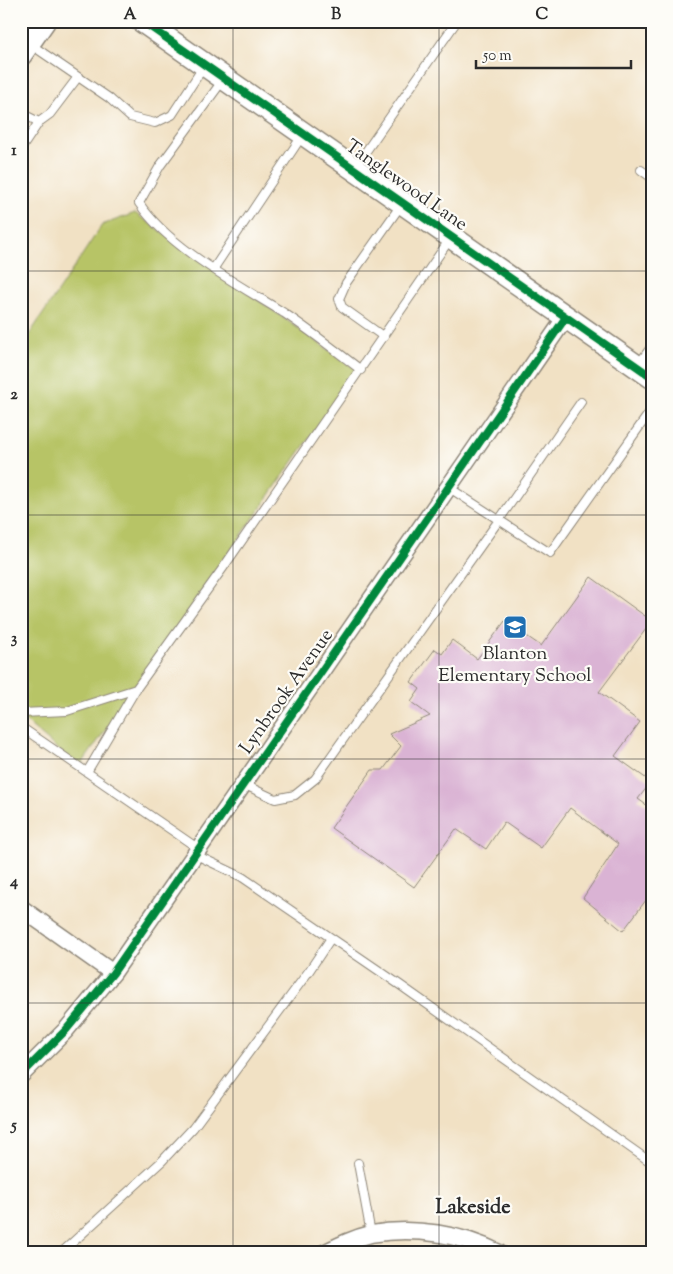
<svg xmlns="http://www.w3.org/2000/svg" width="673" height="1274" font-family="'Sorts Mill Goudy',serif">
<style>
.green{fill:#b7c466;stroke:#717848}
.building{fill:#dab3d4}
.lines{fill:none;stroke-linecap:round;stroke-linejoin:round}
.lane-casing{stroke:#8e8678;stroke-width:10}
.street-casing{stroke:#8e8678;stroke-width:19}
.secondary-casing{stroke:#8e8678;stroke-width:25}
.lane{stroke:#fff;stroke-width:8}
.street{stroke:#fff;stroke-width:16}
.secondary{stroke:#fff;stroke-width:22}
.cycleway-casing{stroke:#fdfcf7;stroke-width:11}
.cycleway{stroke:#00873e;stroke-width:8}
.grid{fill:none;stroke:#2b2b2b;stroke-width:1;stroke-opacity:0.55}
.labels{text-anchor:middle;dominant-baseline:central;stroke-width:4.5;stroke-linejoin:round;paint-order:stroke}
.street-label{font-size:19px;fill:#2b2b2b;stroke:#fdfcf7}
.poi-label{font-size:19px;fill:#2b2b2b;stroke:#fdfcf7}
.neighbourhood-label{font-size:20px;font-weight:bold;fill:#2b2b2b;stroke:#fdfcf7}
.neatline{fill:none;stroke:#2b2b2b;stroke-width:2}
.grid-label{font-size:16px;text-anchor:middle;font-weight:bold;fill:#2b2b2b}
</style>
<rect width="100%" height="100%" fill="#fdfcf7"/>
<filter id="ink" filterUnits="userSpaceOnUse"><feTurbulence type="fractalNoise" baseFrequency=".02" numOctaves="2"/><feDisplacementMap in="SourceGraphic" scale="10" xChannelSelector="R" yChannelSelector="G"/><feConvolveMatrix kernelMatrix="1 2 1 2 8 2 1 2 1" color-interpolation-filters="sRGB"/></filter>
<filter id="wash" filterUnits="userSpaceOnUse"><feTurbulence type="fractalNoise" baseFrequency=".0096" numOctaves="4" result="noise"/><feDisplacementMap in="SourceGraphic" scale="20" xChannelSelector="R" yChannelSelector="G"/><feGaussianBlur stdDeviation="1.12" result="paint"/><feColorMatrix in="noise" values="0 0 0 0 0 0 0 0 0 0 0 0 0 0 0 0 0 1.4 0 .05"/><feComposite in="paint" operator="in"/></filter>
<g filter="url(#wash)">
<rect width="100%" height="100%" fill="#f1e1c4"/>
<!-- green -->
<path class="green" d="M135,213l222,157 -278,398 -58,-51v-370l81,-122z"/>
<g id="blocks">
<!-- building -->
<path class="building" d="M591,577l61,44 -53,71 41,30 -25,34 36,26 -13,17 14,10v83l-29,39 -40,-33 35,-54 -48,-36 -29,40 -37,-26 -18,27 -30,-20 -42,58 -83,-59 41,-58h11l18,-24 -12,-12 41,-18 -19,-14 9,-13 -9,-7 24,-33 7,5 10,-14 25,19 28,-38 36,25z"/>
</g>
</g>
<g filter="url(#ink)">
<use href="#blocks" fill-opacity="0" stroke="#8e8678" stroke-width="1"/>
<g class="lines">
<!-- lane casing -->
<g class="lane-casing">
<path id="lane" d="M30,44l79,54 21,19 25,6 17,-8 32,-49
M223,80l-63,86 -21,37c30,45 99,81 145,110 27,18 52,38 77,57
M21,113l18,9 11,-8 28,-37
M21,149l18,-27
M355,167l102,-146
M641,170l11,8
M214,268l88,-132
M384,337l-42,-30 -3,-8 7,-16 55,-78
M638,365l14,-19
M581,402l-82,118 51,33 102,-144
M21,713l46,-2 69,-22
M21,727l178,122
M87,772l49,-83 87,-121 227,-329
M243,784l32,15 20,-4 20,-16 184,-259 -51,-33
M194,854l48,23 158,108 252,178
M358,1163l13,71
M61,1253l101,-92 31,-33 116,-157 22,-33"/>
</g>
<!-- street casing -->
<g class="street-casing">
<path id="street" d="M21,908l92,65
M21,1075l45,-45 47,-57 453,-656
M324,1253c16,-8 30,-15 47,-19 43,-8 90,0 128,19"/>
</g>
<!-- secondary casing -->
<g class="secondary-casing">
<path id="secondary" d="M142,21l510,356
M21,54l23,-33"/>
</g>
<!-- lane -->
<use href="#lane" class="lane"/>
<!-- street -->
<use href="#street" class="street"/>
<!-- secondary -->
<use href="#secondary" class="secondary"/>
<!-- cycleway casing -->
<g class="cycleway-casing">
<path id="cycleway" d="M142,21l510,356
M21,1075l45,-45 47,-57 453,-656"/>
</g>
<!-- cycleway -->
<use href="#cycleway" class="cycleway"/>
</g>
</g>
<!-- grid -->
<path class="grid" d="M233,21v1232M439,21v1232M21,271h631M21,515h631M21,759h631M21,1003h631"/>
<!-- icons -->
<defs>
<g id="school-square" transform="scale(1.25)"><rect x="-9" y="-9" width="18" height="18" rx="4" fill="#1f6fb2" stroke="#fdfcf7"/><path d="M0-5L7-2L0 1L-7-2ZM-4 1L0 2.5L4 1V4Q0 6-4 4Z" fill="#fff"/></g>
</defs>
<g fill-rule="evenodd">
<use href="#school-square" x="515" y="627"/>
</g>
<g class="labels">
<!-- street labels -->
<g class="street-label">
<text transform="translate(406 186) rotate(35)">Tanglewood Lane</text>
<text transform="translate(287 692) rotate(-55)">Lynbrook Avenue</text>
</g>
<!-- poi labels -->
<g class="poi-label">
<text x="515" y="654">Blanton<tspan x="515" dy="22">Elementary School</tspan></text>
</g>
<!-- neighbourhood labels -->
<g class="neighbourhood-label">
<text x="473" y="1208">Lakeside</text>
</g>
</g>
<!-- margin -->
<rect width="673" height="1274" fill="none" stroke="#fdfcf7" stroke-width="55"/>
<!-- scale -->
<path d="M476 60v8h155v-8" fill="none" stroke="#2b2b2b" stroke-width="2.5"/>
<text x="483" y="60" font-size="15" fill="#2b2b2b" stroke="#fdfcf7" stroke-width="4" paint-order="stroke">50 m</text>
<rect x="28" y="28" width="618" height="1218" class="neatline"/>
<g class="grid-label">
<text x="130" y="19">A</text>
<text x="336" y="19">B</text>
<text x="542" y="19">C</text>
<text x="14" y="155">1</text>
<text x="14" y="399">2</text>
<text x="14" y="643">3</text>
<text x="14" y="886">4</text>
<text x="14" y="1130">5</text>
</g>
</svg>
